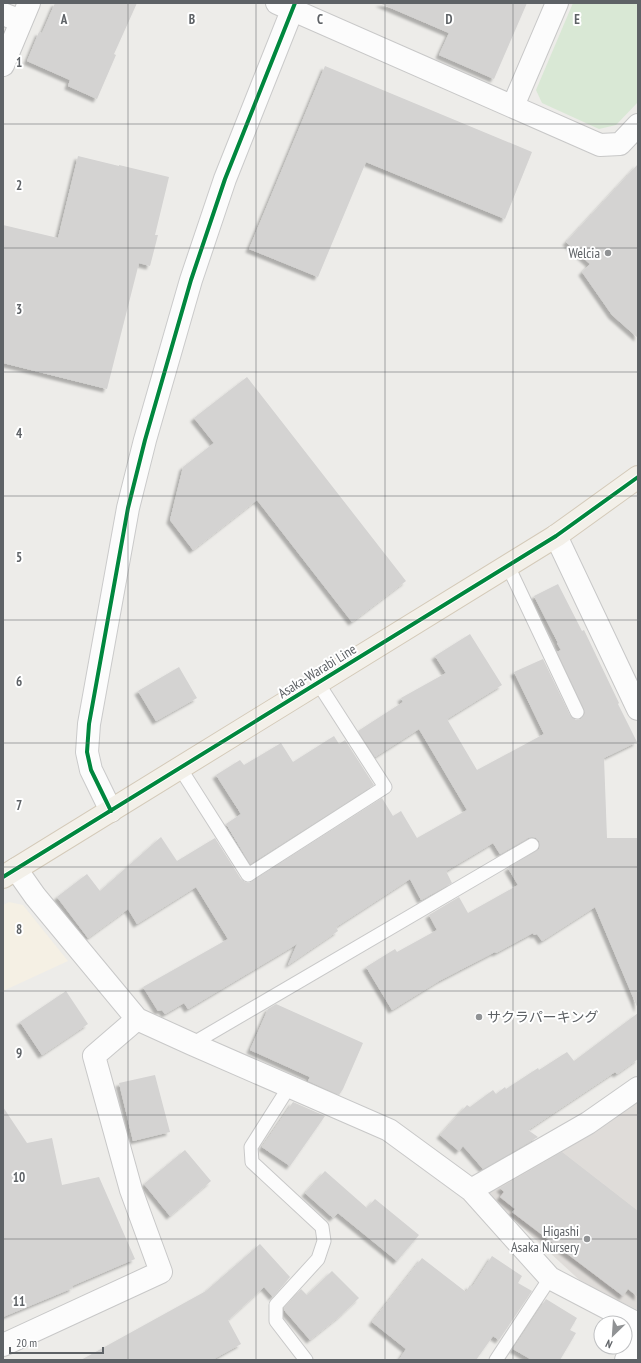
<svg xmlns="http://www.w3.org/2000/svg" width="641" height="1363" font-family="'PT Sans Narrow','Noto Sans JP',sans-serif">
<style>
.commercial{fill:#f5f0e4}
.education{fill:#dfdcd9}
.green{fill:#d9e8d5}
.building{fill:#d4d3d2;filter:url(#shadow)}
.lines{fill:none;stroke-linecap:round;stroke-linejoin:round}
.lane-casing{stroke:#c8c8c8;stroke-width:15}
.street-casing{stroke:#c8c8c8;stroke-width:24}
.secondary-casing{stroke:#cacaca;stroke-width:24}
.primary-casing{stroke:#d4cab9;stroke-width:24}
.lane{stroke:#fcfcfc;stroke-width:13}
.street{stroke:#fcfcfc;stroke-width:22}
.secondary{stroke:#fcfcfc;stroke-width:22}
.primary{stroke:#f3f0e9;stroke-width:22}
.cycleway-casing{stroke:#fff;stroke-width:6}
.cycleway{stroke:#00873e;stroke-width:4}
.grid{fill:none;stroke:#5e6266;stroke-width:1;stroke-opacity:0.55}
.poi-dot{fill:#909294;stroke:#fff;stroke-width:1.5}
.labels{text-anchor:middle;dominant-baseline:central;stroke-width:4;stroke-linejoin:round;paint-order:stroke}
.poi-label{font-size:14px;fill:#5e6266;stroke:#fff;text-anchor:end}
.street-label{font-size:14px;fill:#5e6266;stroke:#fff}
.grid-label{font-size:13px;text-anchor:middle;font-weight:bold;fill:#5e6266;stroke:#fff;stroke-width:4;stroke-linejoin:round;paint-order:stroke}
</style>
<defs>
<filter id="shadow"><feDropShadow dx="-3.5" dy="3.5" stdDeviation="1" flood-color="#0004"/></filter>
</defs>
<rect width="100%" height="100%" fill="#edece9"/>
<!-- commercial -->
<path class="commercial" d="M9,902l14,3 45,56 -65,30v-86z"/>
<!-- education -->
<path class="education" d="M638,1095v215l-51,-23 -103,-95z"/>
<!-- green -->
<path class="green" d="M573,3h65v99l-22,23 -17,4 -57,-26 -6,-13z"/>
<!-- building -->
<path class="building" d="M55,3h82l-23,51 2,1 -19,44 -29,-13 2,-6 -43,-19 12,-29 3,1z
M379,3h148l-33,76 -55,-24 10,-22z
M325,66l207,86 -27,67 -139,-57 -48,115 -69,-28z
M78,156l41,10v-1l50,12 -14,58h3l-8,31 -11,-3 -32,126 -104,-26v-138l55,13z
M638,164v174l-26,-23 -30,-43 8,-8 -24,-22z
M247,377l159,204 -54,41 -95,-122 -64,50 -23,-30 13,-53 31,-24 -20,-25z
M558,584l24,47 2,-1 35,73 -1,1 19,38 -33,16 3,80h31v171l-43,-102 -53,34 -5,-7 -3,1 -1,-2 -37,20 -1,-1 -56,29 -47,29 -26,-43 29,-18 2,3 40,-22 -8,-15 30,-18 9,16 50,-28 -10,-17 31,-19 1,-4 -1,-4 -3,-3 -4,-1 -4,1 -28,16 -7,-11 -20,12 -27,16 6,12 -31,17 -11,-21 -74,48 2,4 -50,34 9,-21 -109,65 -4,-6 -19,11 -3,-4 -4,1 -15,-24 85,-48 -32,-52 -59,37 -9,-15 -40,29 -31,-41 30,-23 13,17 61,-54 16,24 38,-23 26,41 4,3 4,1 133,-85 11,18 8,-5 16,27 50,-28 -48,-81 -44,28 -17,-26 45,-29 -2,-4 45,-25 -11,-17 35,-22 32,51 -55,34 30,51 67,-36 -30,-62 29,-13 27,56 6,5 5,-1 4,-6 -1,-4 -27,-57 4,-2 -4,-7h1l-24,-47z
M179,667l18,31 -41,23 -18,-30z
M334,736l5,8 6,-4 29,45 -124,79 -24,-40 15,-10 -25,-39 24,-15 4,5 37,-22 12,19z
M66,991l22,33 -46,31 -22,-33z
M276,1004l87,39 -20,46 -4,6 -31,-14 2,-4 -60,-27 18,-41z
M638,1013v46l-21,15 -2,-2 -87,58 10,7 -55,32 -20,-23 -4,5 -19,-16 27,-30 3,2 23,-17 3,4 9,-7 1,2 32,-21 1,2 28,-18 7,9z
M155,1075l15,57 -37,9 -14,-58z
M293,1102l32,14 -35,50 -28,-19z
M3,1107l24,36 25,-5 10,47 37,-8 36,82 -63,27 1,2 -70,29z
M185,1150l26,31 -41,35 -26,-32z
M562,1152l76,59v86l-10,-8 -5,7 -111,-84 3,-3 -15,-12 4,-5 -4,-4z
M325,1171l42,37 8,-9 44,36 -22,26 -59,-48 -5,5 -28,-25z
M260,1244l30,33 -17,20 -9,-10 -36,33 13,24 -29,16h-131l125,-69z
M492,1256l30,20 -4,7 14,8 -33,49 -6,-4 -17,24h-77l7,-11 -34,-27 50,-64 44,34 4,-7 2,2z
M332,1271l27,27 -19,18 -30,24 -26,-30v-2l17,-19 6,6z
M546,1299l31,19 -7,12 6,3 -16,27h-28l-19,-11z"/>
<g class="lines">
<!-- lane casing -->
<g class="lane-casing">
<path id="lane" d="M508,566l69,146
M180,768l68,107 137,-88 -67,-104
M192,1044l340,-199
M289,1087l-38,60 1,15 70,65 2,14 -6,18 -42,46v16l30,39
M496,1360l54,-82"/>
</g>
<!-- street casing -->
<g class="street-casing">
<path id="street" d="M277,3l323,142 20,-1 18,-19
M3,14l18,7
M3,65l26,-62
M513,106l44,-103
M556,536l82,173
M16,869l19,27 102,123 55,25 197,86 82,60 79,88 88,46
M471,1190l117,-67 50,-35
M3,1345l158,-73 -30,-82 -37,-134 43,-37
M626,1360l12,-24"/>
</g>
<!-- secondary casing -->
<g class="secondary-casing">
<path id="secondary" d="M111,811l-20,-41 -4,-18 2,-28 39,-216 17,-68 46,-160 34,-101 70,-176"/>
</g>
<!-- primary casing -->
<g class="primary-casing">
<path id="primary" d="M3,877l553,-341 82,-59"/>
</g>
<!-- lane -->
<use href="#lane" class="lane"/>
<!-- street -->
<use href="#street" class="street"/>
<!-- secondary -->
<use href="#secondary" class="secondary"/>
<!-- primary -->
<use href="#primary" class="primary"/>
<!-- cycleway casing -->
<g class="cycleway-casing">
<path id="cycleway" d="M111,811l-20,-41 -4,-18 2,-28 39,-216 17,-68 46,-160 34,-101 70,-176
M3,877l553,-341 82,-59"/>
</g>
<!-- cycleway -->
<use href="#cycleway" class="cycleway"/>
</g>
<!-- grid -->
<path class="grid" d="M128,3v1357M256,3v1357M385,3v1357M513,3v1357M3,124h635M3,248h635M3,372h635M3,496h635M3,620h635M3,743h635M3,867h635M3,991h635M3,1115h635M3,1239h635"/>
<!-- markers -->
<g class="poi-dot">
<circle cx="608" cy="253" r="4"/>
<circle cx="479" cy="1017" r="4"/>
<circle cx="587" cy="1239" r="4"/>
</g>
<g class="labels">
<!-- poi labels -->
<g class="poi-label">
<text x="600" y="253">Welcia</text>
<text x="487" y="1017" text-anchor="start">サクラパーキング</text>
<text x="579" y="1231">Higashi<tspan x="579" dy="16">Asaka Nursery</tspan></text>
</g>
<!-- street labels -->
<g class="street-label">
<text transform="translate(317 671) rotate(-32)">Asaka-Warabi Line</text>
</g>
</g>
<g class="grid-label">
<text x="64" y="24">A</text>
<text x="192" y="24">B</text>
<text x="320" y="24">C</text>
<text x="449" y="24">D</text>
<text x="577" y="24">E</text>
<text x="19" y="67">1</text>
<text x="19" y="190">2</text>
<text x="19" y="314">3</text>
<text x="19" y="438">4</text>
<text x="19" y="562">5</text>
<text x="19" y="686">6</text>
<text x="19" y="810">7</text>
<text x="19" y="934">8</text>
<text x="19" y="1058">9</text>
<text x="19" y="1182">10</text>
<text x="19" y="1306">11</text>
</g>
<!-- border -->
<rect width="641" height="1363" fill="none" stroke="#5e6266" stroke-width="8"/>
<!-- north arrow -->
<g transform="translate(613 1335) rotate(205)"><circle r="19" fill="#ffffff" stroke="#bfc0c2"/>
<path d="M0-3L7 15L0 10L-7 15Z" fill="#909294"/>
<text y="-6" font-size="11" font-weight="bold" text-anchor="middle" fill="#5e6266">N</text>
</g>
<!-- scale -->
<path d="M10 1347v6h93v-6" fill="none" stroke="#5e6266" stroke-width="2"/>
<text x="16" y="1347" font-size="12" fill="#5e6266" stroke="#ffffff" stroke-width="3" paint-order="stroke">20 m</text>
</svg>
